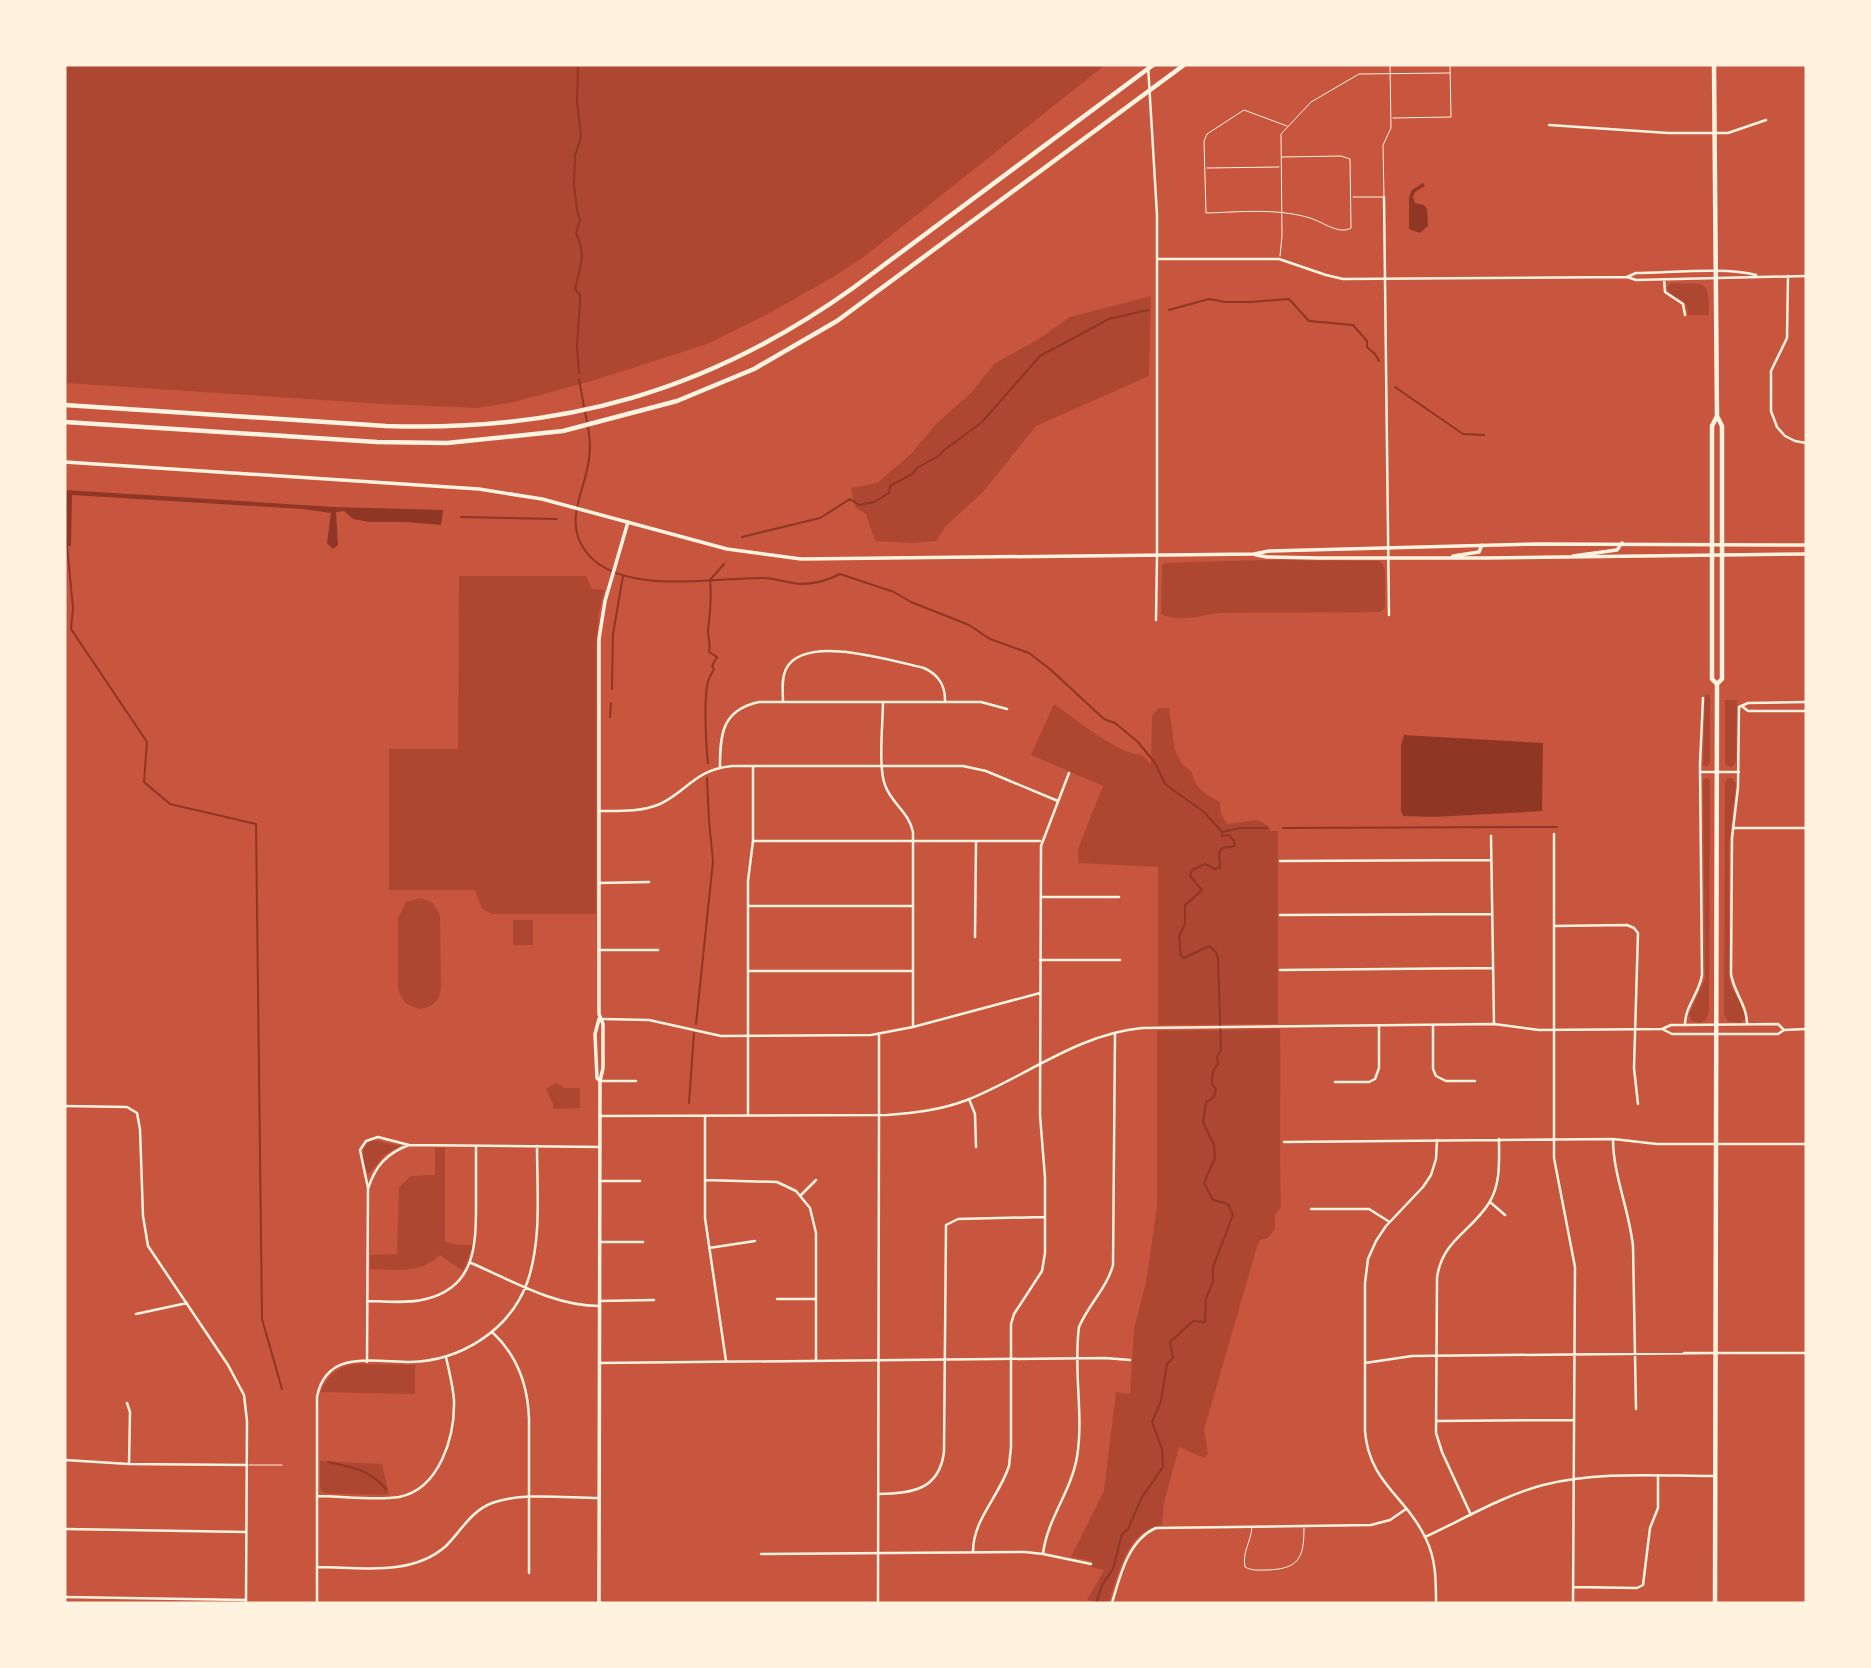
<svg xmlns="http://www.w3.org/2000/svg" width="1871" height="1668" font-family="Barlow,sans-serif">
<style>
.green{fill:#ae4732}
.water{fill:#8f3625}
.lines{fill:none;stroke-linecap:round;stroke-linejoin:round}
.stream{stroke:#8f3625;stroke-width:2}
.service{stroke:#fff3e0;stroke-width:1}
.minor{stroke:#fff3e0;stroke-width:2.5}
.tertiary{stroke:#fff3e0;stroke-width:2.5}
.secondary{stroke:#fff3e0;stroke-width:3.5}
.trunk{stroke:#fff3e0;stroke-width:4.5}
.motorway{stroke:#fff3e0;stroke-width:4.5}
</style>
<rect width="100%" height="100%" fill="#c8553d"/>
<!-- green -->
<path class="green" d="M65,65h1040l-240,191 -32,21 -67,38 -59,29 -112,36 -85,23 -34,5 -91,-4 -320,-21z
M1672,283c34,1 37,-5 37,32h-21c1,-16 -11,-15 -20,-24l-1,-4z
M1151,296l-2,80 -113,50 -53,66 -37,34 -10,15 -24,2 -37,-2 -9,-27 -11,-7 -4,-19 26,-5 34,-29 25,-30 35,-31 24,-30 42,-23 33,-23z
M1263,560l117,1 5,7v40l-5,4 -160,1c-17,2 -43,10 -59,1l1,-47 2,-4z
M459,576h127l6,13 12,1 -5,23 -3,32v269h-104l-10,-5 -7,-19h-86v-141h69z
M1705,695h5v68l-4,4 -3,-2z
M1725,700h12l-1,62 -5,5 -5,-2 -1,-3z
M1054,704c20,14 65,51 88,51l9,9 1,-48 7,-8h10l6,42 7,14 10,8c2,15 15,24 28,30l1,12 6,10 30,-4 12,6 1,5h8v193l-120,1v-158l-80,-4v-14l25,-63 -72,-31z
M1706,778l4,2 -1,232 -3,8 -6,3 -9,-2 -2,-6 16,-36 -2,-198z
M1727,778h6l3,6 -7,61v132l2,9 12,22 2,10 -4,5 -13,-2 -4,-6 1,-232z
M421,898l12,5 7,12 1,73c-1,13 -9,20 -22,21l-14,-6 -7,-13v-72l8,-16z
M513,920h20v25h-20z
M1280,1029c1,60 -1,120 1,178l-6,8v14l-7,9 -8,2 -4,10 -52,180 4,24 -4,4 -25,-11 -15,56 -2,22c-36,5 -43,49 -54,78l-21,-3 17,-30 -13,-3 1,-6 -21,-4 33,-66 12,-99 14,2 4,-65 12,-47 11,-76v-175z
M555,1083l10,5h15v20l-27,1v-5l-7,-15z
M372,1140l28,6 -16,9 -16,20c-4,-13 -10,-27 4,-35z
M435,1148h10v94l14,3h14l-10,26 -23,-16c-21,20 -43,14 -70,14v-14l27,-1 2,-67 12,-11 24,-1z
M354,1364l61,1v29l-94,-2c6,-16 16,-25 33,-28z
M320,1461l62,3 7,31 -66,-2 -3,-5z"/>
<!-- water -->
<path class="water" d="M1423,183l2,3 -10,6 -2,5 2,6 9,2 3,4 1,17 -8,7 -11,-4v-32l3,-7z
M65,490l269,17 109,3 -2,15 -35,-3h-36l-17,-3 -9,-8 -8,1 2,33 -5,4 -6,-6 4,-30 -29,-4 -230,-14 -1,51h-6z
M1404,735l139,8 -1,68 -109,6 -30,-1 -2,-5v-65z"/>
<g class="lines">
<!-- stream -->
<path class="stream" d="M578,65l-1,36 4,35 -6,20 -1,28 3,26 3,10 -4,13c11,25 4,31 -1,56l5,6v7l-3,45 2,26
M1169,310l40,-11 16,3h25l39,-3 20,22 44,4 14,16v6l8,7 4,7
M579,379l5,28
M1395,387l68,47 21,1
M585,412c4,18 7,35 3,53 -4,24 -18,48 -10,72 23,64 134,40 185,41 12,0 24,5 36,6 14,0 30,-4 41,-10l54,18 17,10 58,23 21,14 39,14 22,17 53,49 11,4 23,19 17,21 10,21 39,28 18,20v4l7,-1 5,6 1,5 -13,2 -3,5 1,14 -5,2 -10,-5 -13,6 -2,6 12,14 -17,15v19l-6,12 2,20 3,2 25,-12 7,6 2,7 3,91 -4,7 1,7 -5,7 -1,13 4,5 -2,8 -8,5 -3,20 11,23 1,13 -11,25 9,17 15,4 5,11 -20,52v15l-7,16 -1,24 -12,-1 -23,21 3,16 -6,6 -6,37 -9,21 10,27 1,18 -21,30 -14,32 -6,5 -9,35 -11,16 -6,18
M461,517l96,2
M742,537l78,-19 30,-19 9,6 15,-3 15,-9 1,-7 22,-12 5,-6 23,-13 3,-4 39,-29 58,-66 69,-37 39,-9
M67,545l6,63 -2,21 76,113 -3,40 26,22 86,20 6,495 20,70
M612,689l1,-55 10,-58
M610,717l1,-14
M708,763c-2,-17 -5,-72 1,-84 1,-4 4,-7 5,-10l-2,-3 5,-9 -8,-5c2,-8 -1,-14 -1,-22 2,-16 4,-34 2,-50l14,-16
M1283,828l274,-1
M1222,832l18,-4h27
M696,1024l17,-163 -4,-40 -2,-43
M689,1103l5,-70
M328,1462c23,5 41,7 58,27"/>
<!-- service -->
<path class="service" d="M1393,118l58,-1 -1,-52
M1282,157l59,-1 9,3 1,69c-12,7 -28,-6 -41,-10 -33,-10 -70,-6 -104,-5l-2,-72 3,-7 37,-24 43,16
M1207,168l72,-1
M1353,197h31l-1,-52 8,-17 -1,-63
M1280,256l2,-20 -1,-102 30,-32 48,-28 91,-1
M249,1465h33
M1252,1527c-1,15 -10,25 -7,40 7,4 14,3 22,3 32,-1 37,-12 37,-42"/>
<!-- minor -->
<path class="minor" d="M1549,125l119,8h60l38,-13
M1384,197l5,418
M1158,259h121l47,16 17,4 284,-2 9,3 170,-4
M1788,276l-1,62 -16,33v40l6,16 8,9 10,5 11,2
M1627,277l9,-4c32,0 90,-6 120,2
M1664,279l1,13 18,12 2,11
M1156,620l1,-65
M783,702c0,-11 -2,-23 3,-33 18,-36 107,-8 138,-1 15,7 21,17 21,32
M883,702c0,20 -5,65 2,83 6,18 24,27 28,47v195
M1743,707l5,4h58
M720,767c0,-33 2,-57 39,-65h222l26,7
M1700,772h39
M600,811c20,0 41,1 60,-7 29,-14 34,-34 72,-38h231l23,5 72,30
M1733,828h73
M1554,834v324l21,109 -2,336
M1491,836l3,188
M753,841h287
M1280,861l211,-1
M599,883l50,-1
M1041,897h78
M748,906h165
M1280,915l212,-1
M1554,926l73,-1 7,3 4,5 -4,135 4,36
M975,937l1,-95
M599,950h59
M1040,960h80
M1280,970l213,-2
M748,971h165
M603,1019l46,1 72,16 150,-1 42,-8 127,-34
M1747,1024c0,-19 -13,-31 -16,-50l1,-136 6,-51 1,-80 9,-4 58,-1
M1433,1025v44l3,7 10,5h29
M1685,1025c0,-19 14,-31 17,-50l-2,-211 3,-66
M879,1035v81
M600,1081h36
M1335,1082h34l6,-3 4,-11v-42
M969,1099l6,15 1,33
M65,1106l62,1 10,6 3,16 3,87 5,30 80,119 16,30 3,26 -1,182
M748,1115v-234l5,-40v-75
M705,1116v102l21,143
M1613,1139c0,36 16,70 20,107l3,163
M1284,1142l329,-3 44,5h149
M705,1180l72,2 19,9 14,17 6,25v128
M600,1181h40
M368,1188l-8,-38 6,-9 12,-4 31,8
M801,1195l15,-15
M1490,1202l15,13
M1311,1209h58l19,12
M599,1242h44
M709,1248l46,-7
M471,1263c40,17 83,43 128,43
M777,1299h39
M367,1301c19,0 41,3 59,-2 49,-12 50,-53 50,-94 0,-20 0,-40 0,-59
M599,1301l55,-1
M136,1314l51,-11
M492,1332c25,23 36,54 37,87v154
M1684,1353h122
M367,1362l1,-173c7,-23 19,-36 41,-44l191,2
M599,1363l506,-5 25,2
M1365,1363l47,-7 302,-3
M127,1403l3,9 -1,52
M1436,1421l137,-1
M65,1460l64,4 117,1
M878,1494c33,-1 61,-3 66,-42l2,-227 12,-6 87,-2
M317,1496c26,0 57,5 82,1 41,-8 56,-61 55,-97 -1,-14 -5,-29 -8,-43
M1471,1515l-29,-63 -6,-19 1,-155c5,-38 34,-46 52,-75 12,-19 10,-42 10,-64
M65,1529l181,3
M1425,1537c39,-18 77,-41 118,-52 56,-14 115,-9 172,-9
M973,1552c0,-33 26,-55 36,-86l2,-19v-123l3,-10 28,-43 3,-18v-75l-5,-63 1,-269 28,-73
M761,1554l264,-2 18,2 48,10
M1043,1554c4,-35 28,-62 34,-97 7,-43 -4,-87 2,-130 9,-22 28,-39 34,-62l2,-231
M317,1567c43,0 94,10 129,-21 15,-15 25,-35 46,-43 30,-11 75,-5 106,-5
M1573,1587l64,1 6,-3 7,-57 8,-20v-32
M65,1597l181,3
M317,1603v-206c3,-17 13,-30 29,-34 20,-5 44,-1 64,-1 50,-1 99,-31 117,-79 15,-42 10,-92 10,-137
M1112,1603c8,-27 16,-63 44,-75l215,-3 19,-5 16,-11
M1436,1603c0,-22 0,-44 -10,-64 -20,-43 -57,-56 -61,-108v-148l3,-24 8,-18 10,-15 37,-39 8,-12 5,-16 1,-19"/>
<!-- tertiary -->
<path class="tertiary" d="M1148,65l9,150v340
M1664,1030l8,4h106l6,-4 22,-1
M600,1116l287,-1c27,-2 54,-5 80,-15 58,-23 111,-66 175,-72l352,-4 45,6 123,-1 9,-4h14l93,-1 6,6
M878,1603l1,-486"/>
<!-- secondary -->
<path class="secondary" d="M65,462l414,27 63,10 185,50 74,10 453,-5 15,-3 269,-7 268,1
M1256,555l11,2 52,1h166l321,-4
M1453,556l26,-4 3,-7
M1573,556l44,-6 5,-7
M599,1019l-4,15 2,44 3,3
M599,1603l1,-522 3,-13v-44l-4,-10v-375l6,-38 23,-79"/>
<!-- trunk -->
<path class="trunk" d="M1714,65l3,351 -5,10v253l5,5
M1715,1603l2,-919 5,-5v-253l-5,-10"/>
<!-- motorway -->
<path class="motorway" d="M65,405l321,21c177,6 323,-35 467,-138l300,-223
M65,422l312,20 70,1 116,-12 114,-30 77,-32 83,-48 347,-256"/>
</g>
<!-- border -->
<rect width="1871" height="1668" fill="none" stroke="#fff3e0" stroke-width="133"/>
</svg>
